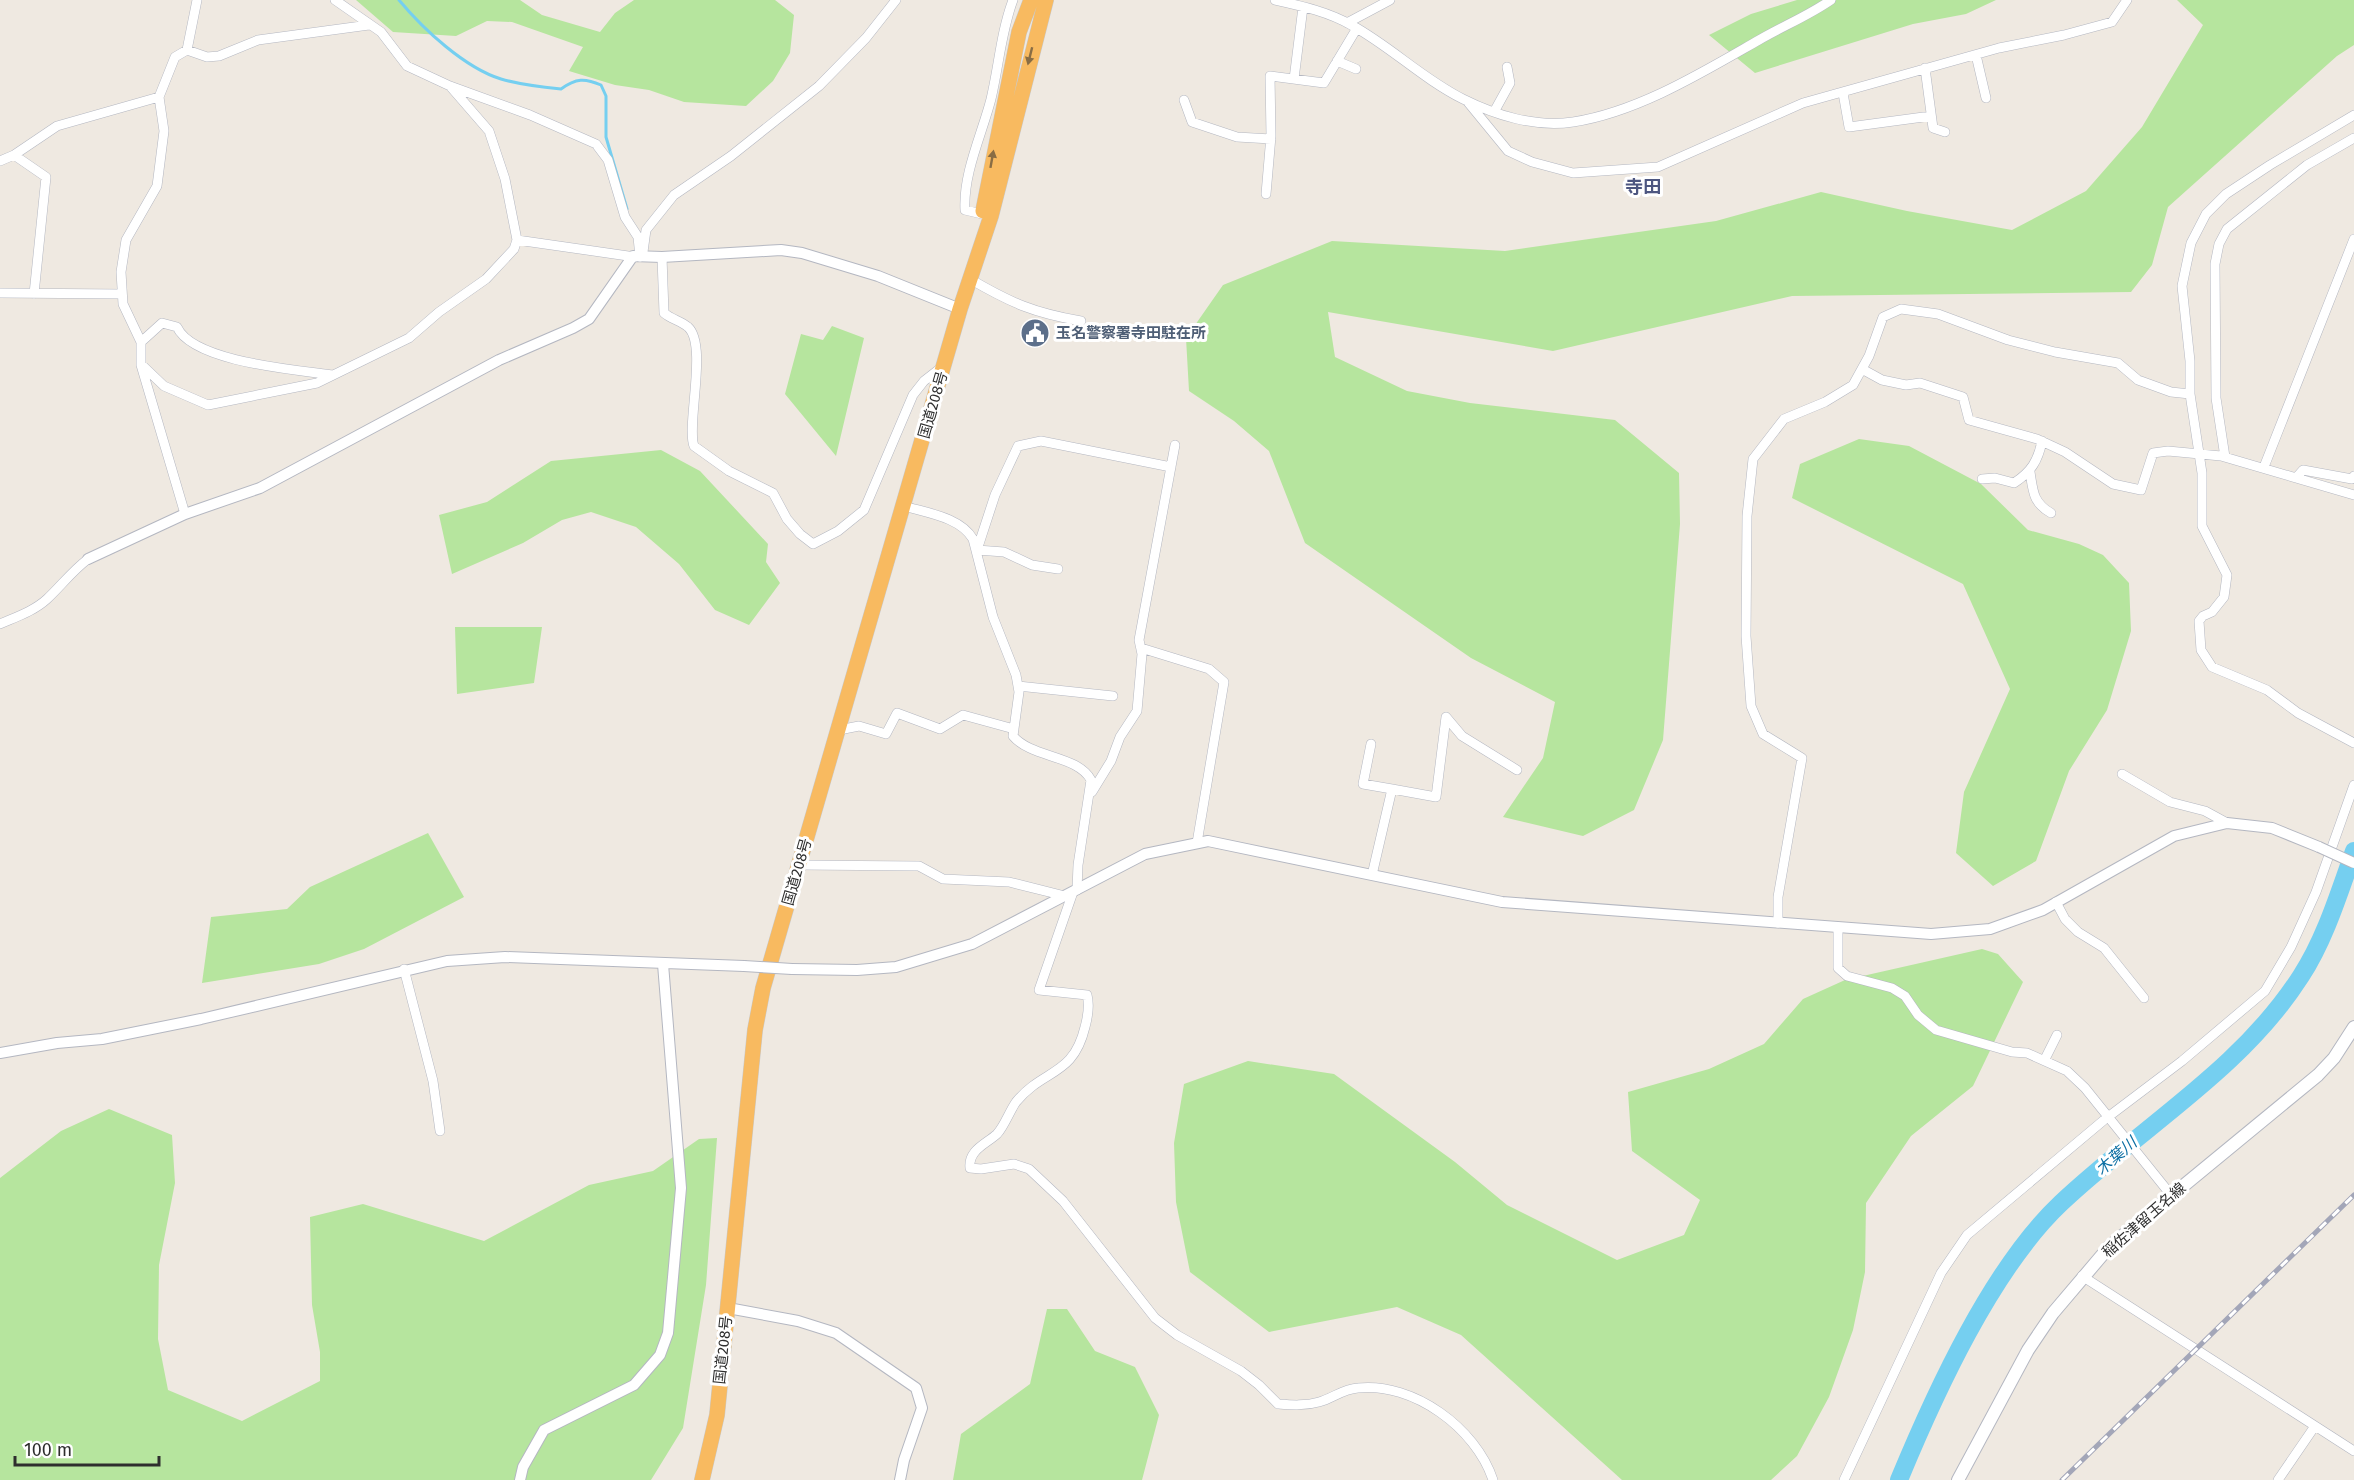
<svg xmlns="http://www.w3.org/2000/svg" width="2354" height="1480" font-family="'Fira Sans','Noto Sans JP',sans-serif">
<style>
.green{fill:#b6e59e}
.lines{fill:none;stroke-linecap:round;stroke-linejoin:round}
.stream{stroke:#75cff0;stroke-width:3}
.river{stroke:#75cff0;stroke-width:18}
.minor-casing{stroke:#b4b7c1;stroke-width:10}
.tertiary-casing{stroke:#b4b7c1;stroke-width:12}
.secondary-casing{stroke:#b4b7c1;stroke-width:14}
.trunk-casing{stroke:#c9c9c9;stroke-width:16}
.minor{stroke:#fff;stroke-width:9}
.tertiary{stroke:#fff;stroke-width:10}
.secondary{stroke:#fff;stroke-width:12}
.trunk{stroke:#f8ba60;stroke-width:15}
.rail-casing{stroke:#a3a6b8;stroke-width:5}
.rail{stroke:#fff;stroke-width:3;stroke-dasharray:9;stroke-linecap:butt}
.tertiary-bridge-casing{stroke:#b4b7c1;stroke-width:12;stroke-linecap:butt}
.tertiary-bridge{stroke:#fff;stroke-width:10}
.oneway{fill:#896d44}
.labels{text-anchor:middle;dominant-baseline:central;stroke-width:6;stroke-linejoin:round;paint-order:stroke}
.service-label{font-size:15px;font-weight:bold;fill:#4e5e75;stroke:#fff;text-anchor:start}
.street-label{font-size:15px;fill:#2e2e2e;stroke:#fff}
.water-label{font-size:16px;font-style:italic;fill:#0d6fa3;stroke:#fff}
.quarter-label{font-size:18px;font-weight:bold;fill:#4d5680;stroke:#fff}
</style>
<rect width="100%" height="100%" fill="#efe9e1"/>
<!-- green -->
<path class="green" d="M356,0h164l22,15 58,17 15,-19 19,-13h141l19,15 -4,38 -17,28 -27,25 -62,-4 -35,-12 -34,-5 -46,-14 14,-24 -71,-25 -25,-1 -31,15 -63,-4z
M1797,0h199l-30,14 -53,10 -158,49 -46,-38 42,-21z
M2177,0h177v45l-17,11 -169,151 -16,58 -21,27 -339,4 -239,55 -225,-39 7,45 72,34 63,12 145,17 64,53 1,51 -17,216 -29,70 -51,26 -80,-19 40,-59 12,-56 -84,-44 -166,-115 -36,-92 -35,-30 -45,-30 -3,-53 37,-53 109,-44 173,10 211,-30 105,-29 86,19 105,19 74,-39 56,-64 61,-102z
M832,326l32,12 -28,118 -51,-62 16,-60 22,6z
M1859,439l50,7 72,38 47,46 51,14 24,11 26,28 2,48 -24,79 -38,61 -33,90 -43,25 -37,-33 8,-61 46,-103 -47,-105 -171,-86 8,-34z
M661,450l39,21 68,73 -2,18 14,21 -31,42 -34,-15 -36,-46 -43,-37 -45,-15 -29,8 -39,23 -71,31 -13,-59 48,-13 64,-41z
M455,627h87l-8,56 -77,11z
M428,833l36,64 -100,52 -45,15 -117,19 9,-66 76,-8 23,-22z
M1982,949l16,5 25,28 -50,104 -62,50 -45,67 -1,69 -12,58 -24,67 -32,59 -26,24h-149l-161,-145 -64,-28 -128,25 -79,-60 -14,-70 -2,-59 10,-59 64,-23 86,13 121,88 52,43 110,55 67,-25 16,-35 -68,-49 -4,-59 81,-23 55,-25 39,-45 42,-19z
M109,1109l63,26 3,48 -16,82 -1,74 10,51 74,31 78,-40v-29l-8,-47 -2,-88 53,-13 121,37 105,-56 64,-14 46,-32 18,-1 -11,147 -23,143 -32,52h-651v-302l61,-47z
M1047,1309h20l28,42 40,16 24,48 -17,65h-189l8,-46 69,-50z"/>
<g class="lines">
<!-- stream -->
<path class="stream" d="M399,0c24,29 66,68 102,79 20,6 40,8 60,10 15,-11 24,-11 40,-4l5,11v41l21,72"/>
<!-- river -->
<path class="river" d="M1899,1480c36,-87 93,-212 162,-277 79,-75 180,-133 240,-227 24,-37 38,-83 53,-125"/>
<!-- minor casing -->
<g class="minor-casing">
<path id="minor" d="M335,0l46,32 26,34 43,20 80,29 66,29 12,16 17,57 13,20 2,20
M1275,0c27,6 54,12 78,26 38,21 70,53 110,73 32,16 73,29 110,23 65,-10 130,-50 186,-82 24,-14 49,-24 72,-40
M1347,23l43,-23
M187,50l10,-50
M1976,55l10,43
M1337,61l19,8
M1925,68l8,60 12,4
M1294,79l9,-72
M1843,93l6,34 82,-11
M1184,100l8,22 45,15 34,2
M1467,101l41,50 24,11 41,11 85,-6 145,-64 196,-55 65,-13 48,-13 15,-22
M1494,112l16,-29 -3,-16
M2354,115l-84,50 -44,29 -20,20 -15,29 -9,43 8,75v33l12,79v53l25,49 -3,22 -12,15 -9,4 -4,5 2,29 11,17 55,23 31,23 56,30
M14,155l32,22 -12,117
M0,161l14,-6 43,-29 102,-29
M1266,194l5,-58 -1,-60 54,7 33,-55
M982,214l-17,-4c-2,-37 17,-76 26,-111 8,-34 10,-67 22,-99
M517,240l118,17
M643,252l3,-22 28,-35 57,-39 88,-70 47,-48 30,-38
M662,257l2,56c7,6 17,8 24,14 20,18 -2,99 6,119l35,25 44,22 14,26 13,15 13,10 25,-13 26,-21 49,-115 11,-14 18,-14
M970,279c41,24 64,34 111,42
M0,293l122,1
M141,342l21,-19 15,4c16,35 120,43 156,48
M142,365l22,21 44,19 109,-22 92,-45 30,-26 47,-33 28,-30 3,-9 -12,-61 -16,-48 -39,-45
M1862,369l20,11 24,5 14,-2 43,14 6,23 68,19 28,13 48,32 28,6 12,-37 15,-2 53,5 133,39
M2225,457l-9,-59 -1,-134 4,-20 8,-15 80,-64 47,-27
M2264,467l90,-228
M2030,472c3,19 3,31 21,41
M2296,478l7,-8 49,9 2,-3
M1982,479l13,-1 19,5c17,-11 24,-22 28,-42
M904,506c23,7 56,11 69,33l20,78 23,58 3,17 -6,44c18,22 65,19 78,44l-13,85 -1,25
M185,514l-44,-149v-23l-18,-38 -2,-32 5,-32 31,-54 7,-55 -5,-34 16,-40 12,-7 20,7 12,-1 39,-16 111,-15
M1058,569l-26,-4 -28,-13 -27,-2 18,-55 23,-49 23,-5 130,26
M0,624c16,-7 34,-13 47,-25 14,-13 25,-28 41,-40
M1141,648l68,21 15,13 -27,161
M1018,686l95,10
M839,730l20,-4 27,8 11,-21 43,16 23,-14 51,14
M1371,744l-8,40 29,5
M2122,774l48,28 35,9 22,12
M1092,792l19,-31 9,-24 17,-26 5,-57 -3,-14 36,-195
M799,865l120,1 24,13 66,3 56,14
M1372,875l20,-86 44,8 10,-80 16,19 55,34
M1073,892l-34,98 48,5c3,11 1,21 -2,32 -12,50 -41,41 -69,75 -7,10 -11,23 -19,32 -11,10 -29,16 -27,34l11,1 33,-5 15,5 34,32 92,117 22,17 64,36 18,14 19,19c14,1 27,2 41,-2 14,-4 24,-13 39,-14 55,-6 118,40 135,92
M2056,902l9,17 13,13 26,16 40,50
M1778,923v-26l24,-139 -39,-24 -12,-28 -5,-70 1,-120 6,-57 31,-40 41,-17 28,-17 16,-29 14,-39 18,-8 37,5 70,26 47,12 63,11 20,17 33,12 19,2
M1838,927v41l9,8 45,12 13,8 13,19 18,15 76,22 15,1 40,18 18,17 86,107
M404,969l29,112 7,50
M2045,1059l12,-24
M2082,1276l272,175
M1844,1480l97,-207 26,-38 137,-115 78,-59 83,-70 26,-44 25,-55 38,-107
M2278,1480l37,-54"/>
</g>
<!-- tertiary casing -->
<g class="tertiary-casing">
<path id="tertiary" d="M88,559l97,-45 75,-26 239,-128 74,-32 16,-9 44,-63 29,1 119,-7 21,3 76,23 82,33
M792,969l65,1 39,-3 76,-23 173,-90 63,-13 294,61 429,32 59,-5 53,-19 131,-74 53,-13 45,5 47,19
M0,1053l57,-10 45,-4 99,-20 246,-58 58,-4 239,9
M728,1308l70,13 38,12 80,55 6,20 -18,52 -4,20
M520,1480l3,-13 21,-37 90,-45 26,-30 8,-22 13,-145 -18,-224"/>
</g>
<!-- secondary casing -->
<g class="secondary-casing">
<path id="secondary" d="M1958,1480l70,-130 25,-37 56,-66 209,-172 16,-17 20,-31"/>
</g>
<!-- trunk casing -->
<g class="trunk-casing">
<path id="trunk" d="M983,211l36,-179 12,-32
M702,1480l15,-65 38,-385 8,-42 197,-679 31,-93 55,-216"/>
</g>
<!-- minor -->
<use href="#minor" class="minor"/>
<!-- tertiary -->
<use href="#tertiary" class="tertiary"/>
<!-- secondary -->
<use href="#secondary" class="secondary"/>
<!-- trunk -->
<use href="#trunk" class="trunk"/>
<!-- rail casing -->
<g class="rail-casing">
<path id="rail" d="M2062,1480l292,-285"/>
</g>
<!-- rail -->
<use href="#rail" class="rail"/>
<!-- tertiary-bridge casing -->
<g class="tertiary-bridge-casing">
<path id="tertiary-bridge" d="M2319,847l35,16
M744,966l48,3"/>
</g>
<!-- tertiary-bridge -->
<use href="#tertiary-bridge" class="tertiary-bridge"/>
</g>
<!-- one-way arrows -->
<defs><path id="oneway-solid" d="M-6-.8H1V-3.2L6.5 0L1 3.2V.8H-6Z" transform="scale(1.5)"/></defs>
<g class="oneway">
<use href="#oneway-solid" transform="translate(1030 56) rotate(104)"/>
<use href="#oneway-solid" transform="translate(992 159) rotate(-80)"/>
</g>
<!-- icons -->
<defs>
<g id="civic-disc" transform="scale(1.5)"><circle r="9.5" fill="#5c6f8a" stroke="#fff"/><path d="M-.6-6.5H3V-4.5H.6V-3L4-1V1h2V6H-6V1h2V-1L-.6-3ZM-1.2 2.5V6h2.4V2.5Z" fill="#fff"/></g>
</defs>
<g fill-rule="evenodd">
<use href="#civic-disc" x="1035" y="333"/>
</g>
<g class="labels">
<!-- service labels -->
<g class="service-label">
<text x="1056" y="333">玉名警察署寺田駐在所</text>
</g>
<!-- street labels -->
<g class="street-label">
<text transform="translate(933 405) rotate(-74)">国道208号</text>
<text transform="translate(797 872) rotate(-74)">国道208号</text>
<text transform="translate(2144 1220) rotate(-41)">稲佐津留玉名線</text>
<text transform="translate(723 1350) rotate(-84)">国道208号</text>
</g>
<!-- water labels -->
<g class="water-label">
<text transform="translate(2116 1156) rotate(-41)">木葉川</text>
</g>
<!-- quarter labels -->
<g class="quarter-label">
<text x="1643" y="187">寺田</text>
</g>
</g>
<!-- scale -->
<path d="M15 1456v9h144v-9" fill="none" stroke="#2e2e2e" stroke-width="3"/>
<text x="24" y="1456" font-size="18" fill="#2e2e2e" stroke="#ffffff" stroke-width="4.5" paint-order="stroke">100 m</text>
</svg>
